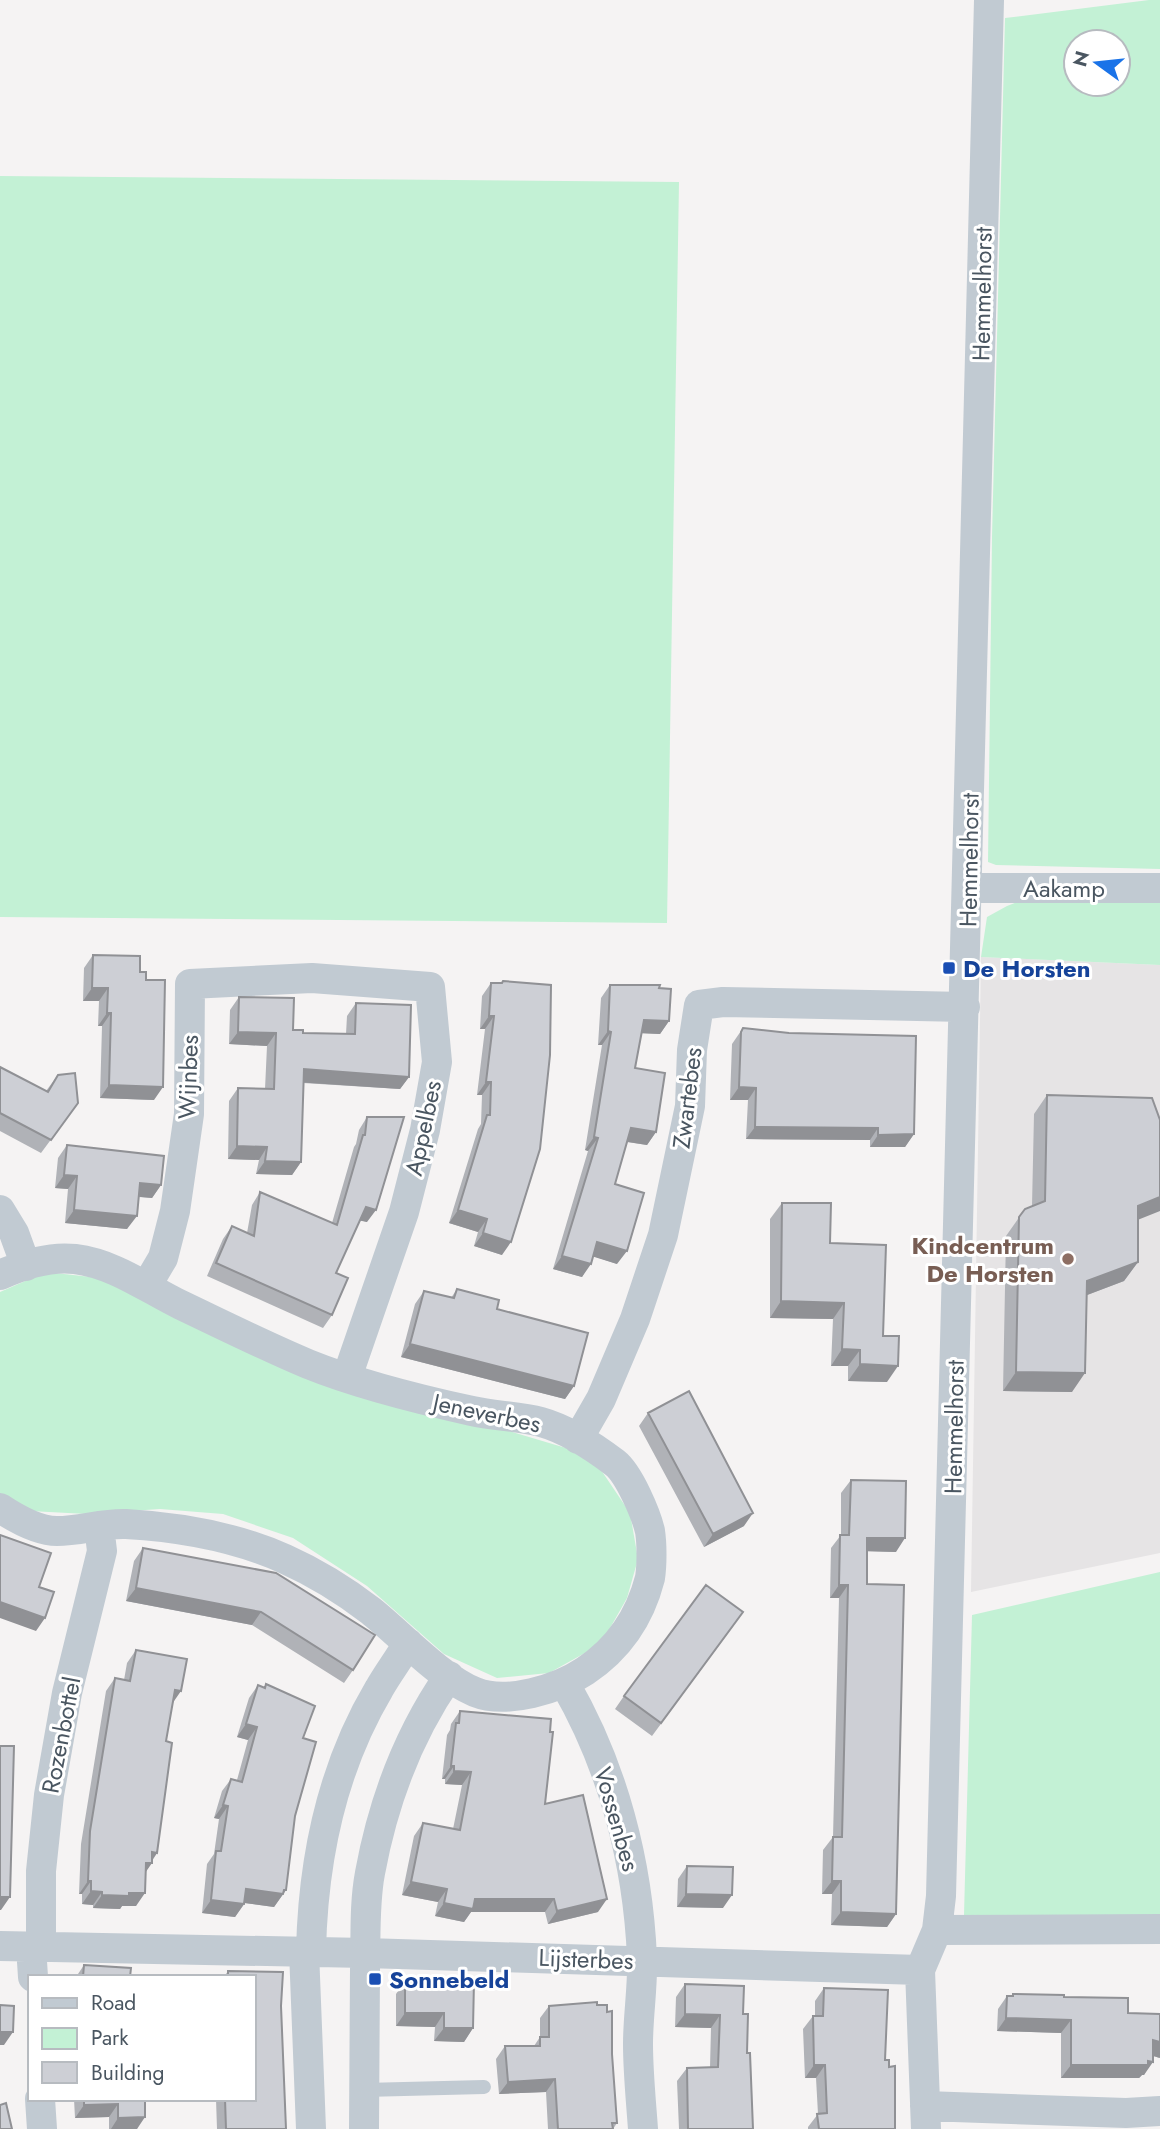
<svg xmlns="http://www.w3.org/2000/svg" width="1160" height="2129" font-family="Jost,sans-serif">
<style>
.education{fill:#e6e4e5}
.green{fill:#c3f1d5;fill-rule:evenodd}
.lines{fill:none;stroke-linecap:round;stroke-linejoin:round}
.service{stroke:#c1cad2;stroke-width:14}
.minor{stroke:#c1cad2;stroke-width:30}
.wall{fill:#b0b2b7}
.shaded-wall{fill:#909195}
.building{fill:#cdcfd5;stroke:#909195;stroke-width:2}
.transit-dot{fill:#1a4fb4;stroke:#fff;stroke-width:2.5}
.education-dot{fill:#8d6e63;stroke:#fff;stroke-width:2.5}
.labels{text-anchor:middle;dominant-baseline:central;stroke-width:6;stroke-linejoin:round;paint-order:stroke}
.street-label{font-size:24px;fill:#4a5661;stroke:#fff}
.transit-label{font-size:24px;font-weight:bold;fill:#164399;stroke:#fff;text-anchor:start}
.education-label{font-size:24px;font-weight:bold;fill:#785e54;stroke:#fff;text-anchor:end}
</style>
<rect width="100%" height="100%" fill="#f5f3f3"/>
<!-- education -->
<path class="education" d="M981,957l179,8v588l-189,39z"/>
<!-- green -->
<path class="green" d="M1149,0h11v869l-164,-4 -8,-3 4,-325 13,-519zM1118,42v42h-42v-42z
M0,176l679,6 -12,741 -667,-6z
M1033,896h127v69l-179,-8 6,-40 20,-11z
M46,1272l54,6 399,150 77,23 25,19 29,43 8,46 -11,39 -26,46 -52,29 -52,5 -53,-24 -77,-68 -74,-48 -70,-24 -63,-5 -73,5 -57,-3 -30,-17v-202z
M1160,1572v347l-196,-4 8,-300z"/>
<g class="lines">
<!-- service -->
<path class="service" d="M364,2090l120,-3"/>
<!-- minor -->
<path class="minor" d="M968,888h192
M0,1210l14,23 12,33
M0,1275c22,-10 50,-19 75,-16 40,5 71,29 106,46 42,20 84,41 127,59 52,21 109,35 164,47 22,5 46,5 69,11 25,7 53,25 74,41 14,11 31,51 35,68 2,13 2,34 0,47 -10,39 -32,71 -65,93 -27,18 -78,34 -110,21 -36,-15 -74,-57 -104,-81 -26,-20 -57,-39 -86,-52 -49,-22 -106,-32 -159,-35 -23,-1 -46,7 -69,7 -19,0 -42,-13 -57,-23
M147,1285l16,-27 12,-47 14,-97 1,-130 122,-6 118,9 7,75 -12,68 -21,82 -57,165
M578,1439l23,-40 34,-80 28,-84 27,-129 2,-56 7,-45 24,-3 242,5
M565,1684c48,83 73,178 77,274 1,29 -4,57 -4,86 0,28 3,57 5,85
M937,1930l223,-1
M0,1946l366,7 554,17
M31,1946l2,31
M41,1946v-75l8,-76 18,-102 35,-142 -3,-25
M304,1951l7,178
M311,1951c2,-91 21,-183 68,-262 9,-16 20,-30 29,-46
M40,2099l2,30
M925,2106l201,7 34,-2
M364,2129c0,-53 1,-107 1,-160 1,-33 -1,-64 5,-96 13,-71 38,-138 79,-197
M926,2129l-6,-159 17,-40 4,-34 48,-1896"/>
</g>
<!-- wall -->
<path class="wall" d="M93,955l47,17 14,128 -54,-2 2,-72h-4l1,-25h-16l1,-33z
M503,981l-1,274 -28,-9 4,-14 -29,-9 29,-94 3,-5 1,-29h-5l8,-66h-5l2,-33 9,-13h10z
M610,985l49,3 10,33 -9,13 -18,-1 -7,35 21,64 -9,13 -20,-3 -12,42 2,80 -24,-8 -11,21 -29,-8 35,-118 -3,-1 17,-105h-4l3,-47z
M239,997l54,33 10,3 43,1 1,-18 9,-13 53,74 -9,12 -97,-6 -2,79 -9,13 -36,-1 3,-14 -31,-1 1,-58 9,-13 27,1 2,-43 -38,-2 1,-34z
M743,1028l171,106 -9,13h-35v-7l-124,-1 2,-39h-18l2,-56z
M0,1067l46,24 12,-16 20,28 -37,50 -41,-22z
M1047,1095l91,125v42l-14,19 -37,14 -15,97 -69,-1 3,-155 19,-27 7,-3 2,-92z
M367,1117v105l-7,-2 -24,53 -4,42 -9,13 -116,-52 16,-37 9,-13 15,7 5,-28 8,-13 72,31 22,-76 2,-3 3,-14z
M67,1145l94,40 -9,13 -13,-1 -12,32 -62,-6 3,-34 -13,-1 3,-30z
M782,1203l48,40 53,93 4,46 -39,-1v-15h-17l2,-47 -63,-1v-99z
M457,1289l40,20 77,77 -9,13 -164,-42 14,-53 9,-13 27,7z
M648,1413l96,113 -40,21 -65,-121z
M851,1480l45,72 -29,-1v33l29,330 -9,13 -56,-2 1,-31h-10l1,-44 10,-13 6,-239h-9l1,-50 10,-13v-42z
M143,1548l133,25 77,97 -9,13 -92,-58 -126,-24 8,-40z
M734,1625l-82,111 -37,-27 9,-13z
M136,1650l36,54 -6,37 -9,112 -11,18 -10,35h-14l-2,3 -27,-1v-3l-11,-1v-10h-3l2,-50 25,-153 9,-13 9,2 3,-17z
M266,1684l37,54 -8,78 -9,74 -12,17 -29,-4 -10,14 -33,-4 5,-49 7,-10 5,-35 -5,-1 8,-27 9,-12 6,1 11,-40 -11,-3 12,-39 9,-13 6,3z
M460,1711l85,93 53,108 -50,12 -3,-12h-74l-7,10 -29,-6 3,-14 -36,-7 12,-59 9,-13 30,6 9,-44 -17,-1v-5h-3l5,-44 3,-5 1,-6z
M687,1866l36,42 -46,-1 1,-28z
M84,1965l46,12h-54z
M228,1971l55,1 -2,34 5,123h-69l-1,-30h38v-122h-30z
M416,1978l27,3 30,47 -9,14 -30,-1 1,-14 -39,-1v-32l9,-13h9z
M685,1984l58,30 4,39 6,76h-74l-2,-48 10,-13h23l1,-40 -36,-1 1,-30z
M824,1988l61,72 4,7 6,62h-87v-2l10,-13 -2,-36h-11l-2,-49 10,-13h2v-15z
M1013,1994l51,3 64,16 32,45 -7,-2 -9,19h-2l-3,3h-78v-45l-64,-2 1,-22 9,-13h5z
M549,2006l63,48 5,69 -4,6h-65l-2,-37 -47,2 -3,-35 9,-13h29l6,-9v-19z
M74,2099h71l-8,30h-28v-12l-34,1z"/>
<!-- shaded-wall -->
<path class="shaded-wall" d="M92,988h16l-9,13h-16z
M107,1013h4l-9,13h-4z
M489,1016h5l-9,13h-5z
M644,1020l25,1 -9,13 -25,-1z
M608,1031l3,1 -9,13h-4z
M238,1032l38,1 -9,13 -38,-2z
M304,1069l105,8 -9,12 -105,-7z
M486,1082h5l-9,13h-5z
M109,1085l54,2 -9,13 -54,-2z
M739,1087l17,1 -8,12h-18z
M755,1127l123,1 -8,12 -124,-1z
M631,1128l25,4 -9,13 -25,-4z
M914,1134l-9,13h-35l8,-12z
M594,1137l4,1 -10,13 -3,-1z
M237,1146l30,1 -8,13 -31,-1z
M265,1161l36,1 -9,13 -36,-1z
M64,1175l13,1 -9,13 -13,-1z
M140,1183l21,2 -9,13 -21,-2z
M1160,1197v14l-35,14 13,-19z
M366,1207l10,3 -9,12 -10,-2z
M74,1210l63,6 -10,13 -62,-6z
M458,1210l29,9 -9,13 -29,-9z
M483,1233l28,9 -9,13 -28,-9z
M597,1242l30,9 -10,13 -29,-9z
M562,1256l29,8 -9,13 -29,-8z
M1138,1262l-14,19 -50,19 13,-19z
M781,1301l63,2 -11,16 -63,-1z
M410,1344l164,42 -9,13 -164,-42z
M842,1349l18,1 -12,16h-17z
M860,1364l38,2 -11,16 -39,-1z
M1016,1372l69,1 -13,19 -69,-1z
M753,1513l-9,13 -40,21 9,-13z
M867,1538h38l-9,14 -38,-1z
M839,1585h9l-9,13h-9z
M136,1588l125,24 -9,13 -126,-24z
M0,1602l45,16 -9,13 -36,-13z
M175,1690l6,1 -9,13z
M246,1724l11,3 -9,13 -11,-3z
M451,1766h3l-9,13h-3z
M454,1771l17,1 -9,13 -17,-1z
M223,1805l5,1 -9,13 -5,-1z
M152,1852l5,1 -7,10h2l-9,13 -6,-1z
M88,1881h3l-9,13h-3z
M832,1881h9l-9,13h-10z
M411,1882l36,7 -9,13 -36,-7z
M246,1889l38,1h2l-12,17 -37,-5z
M91,1891l11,1 -9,13 -11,-1z
M129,1893h16l-9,13h-14l-2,3 -27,-1 9,-13z
M686,1894l46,1 -9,13 -46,-1z
M0,1897h10l-9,13h-1z
M475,1899h79l-9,13h-74l-7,10 -29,-6 9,-13z
M607,1899l-9,13 -50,12 9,-13z
M211,1900l33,4 -9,13 -33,-4z
M841,1912l55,2 -9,13 -56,-2z
M405,2013h39l-9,14 -39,-1z
M685,2014l35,1 -9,13 -36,-1z
M1006,2018l65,2 -10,13 -64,-2z
M444,2028h29l-9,14 -30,-1z
M0,2032h13l-9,13h-4z
M1153,2040l7,2v16l-16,-5z
M1148,2061l5,1 -9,13h-2l-3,3h-78l10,-13z
M814,2065h11l-9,13h-11z
M555,2079l-9,13 -47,2 9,-12z
M118,2104l-9,13 -34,1 9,-13z
M145,2117l-8,12h-26l7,-11z"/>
<!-- building -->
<path class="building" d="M93,955l47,1v16h6v8h19l-2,107 -54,-2 2,-72h-4l1,-25h-16z
M503,981l48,4 -1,70 -10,94 -29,93 -28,-9 4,-14 -29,-9 29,-95h3l1,-33h-5l8,-66h-5l2,-33h11z
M610,985h50l-1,3 12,1 -2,32 -25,-1 -9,48 30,5 -9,59 -25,-4 -16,56 29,9 -17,58 -30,-9 -6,22 -29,-8 36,-118 -4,-1 17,-105 -3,-1z
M239,997l55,1 -1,32h10v3l52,1 1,-31 55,2 -2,72 -105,-8 -3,93 -36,-1 2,-14 -30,-1 1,-58 36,1 2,-56 -38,-1z
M743,1028l46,5 127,3 -2,98 -36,1v-7l-123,-1 1,-39 -17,-1 2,-55z
M0,1067l48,25 10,-17 17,-2 3,30 -27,37 -51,-27z
M1047,1095l105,3 8,22v77l-22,9v56l-51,19 -2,92 -69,-1 3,-155 6,-8 20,-8z
M367,1117h37l-28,93 -10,-3 -30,66 12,5 -16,37 -116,-52 16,-37 22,10 6,-44 77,33 26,-90h2z
M67,1145l97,11 -3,29 -21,-2 -3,33 -63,-6 3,-34 -13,-1z
M782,1203h49l-1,40 56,2 -3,91h16l-1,30 -38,-2v-14l-18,-1 2,-46 -63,-2z
M457,1289l42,11 -2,9 91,24 -14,53 -164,-42 14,-53 30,7z
M689,1391l64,122 -40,21 -65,-121z
M851,1480l55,1 -1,57h-38v46l37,1 -8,329 -55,-2v-31h-9l1,-44h9l6,-252h-9l1,-50h9z
M0,1535l51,18 -12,34 15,5 -9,26 -45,-16z
M143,1548l133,25 99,62 -22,35 -92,-58 -125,-24z
M706,1585l37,27 -82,111 -37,-27z
M136,1650l51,9 -6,32 -6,-1 -9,51 6,2 -15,110 -5,-1v11h-6l-1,30h-16v3l-27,-1v-3l-11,-1v-10h-3l2,-50 25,-153 15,3z
M266,1684l49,22 -12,32 13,4 -21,74 -9,74h-2l-1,4 -37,-5 -2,15 -33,-4 5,-49h5l7,-45 -5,-1 8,-26 11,3 15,-55 -11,-3 12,-39 7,3z
M460,1711l91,8 -1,13h3l-8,72 38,-9 24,104 -50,12 -3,-12h-79l-2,10 -29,-6 3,-14 -36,-7 12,-59 37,7 11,-58 -17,-1v-5h-3l5,-43h3z
M0,1746h14l-4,151h-10z
M687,1866l46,1 -1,28 -46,-1z
M84,1965l47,3 -1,9h-47z
M228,1971l55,1 -2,34 5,123h-60l-1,-30h29v-122h-26z
M416,1978h27v3h31l-1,47h-29v-15h-39v-32h12z
M685,1984l59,2 -1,28h5l-1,39h3l3,76h-65l-1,-61 31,-1 2,-52 -35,-1z
M824,1988l64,2 -3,70h4v7l6,-1v63h-76l-2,-15 10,-1 -2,-48h-11l-1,-49h10z
M1013,1994l51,1v2l64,1v15l32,1v28l-7,-2v22l-5,-1v4h-77v-45l-65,-2 1,-22h6z
M597,2002v3h10v7l5,-1v43l5,69h-5l1,6h-55l-3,-50 -47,3 -3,-36h35v-9h9v-31z
M0,2005l14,1 -1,26h-13z
M84,2099h61v18l-27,1v-14l-34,1z
M6,2103l6,26h-12v-24z"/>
<!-- markers -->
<g class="transit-dot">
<rect x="942" y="961" width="14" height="14" rx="3.5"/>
<rect x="368" y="1972" width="14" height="14" rx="3.5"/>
</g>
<circle class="education-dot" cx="1068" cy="1259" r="7"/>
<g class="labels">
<!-- street labels -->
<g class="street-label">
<text transform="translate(982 294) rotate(-89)">Hemmelhorst</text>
<text transform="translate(969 860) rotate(-89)">Hemmelhorst</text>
<text x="1064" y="888">Aakamp</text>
<text transform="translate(188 1077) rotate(-88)">Wijnbes</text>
<text transform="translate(687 1098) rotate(-83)">Zwartebes</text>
<text transform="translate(423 1128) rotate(-78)">Appelbes</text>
<text transform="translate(487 1413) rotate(12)">Jeneverbes</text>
<text transform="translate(954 1427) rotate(-89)">Hemmelhorst</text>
<text transform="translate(61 1735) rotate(-79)">Rozenbottel</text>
<text transform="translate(617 1819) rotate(74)">Vossenbes</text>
<text transform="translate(586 1959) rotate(2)">Lijsterbes</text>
</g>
<!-- transit labels -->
<g class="transit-label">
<text x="963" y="968">De Horsten</text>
<text x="389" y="1979">Sonnebeld</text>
</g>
<!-- education labels -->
<g class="education-label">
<text x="1054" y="1245">Kindcentrum<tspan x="1054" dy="28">De Horsten</tspan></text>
</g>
</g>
<!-- legend -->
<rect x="28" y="1975" width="228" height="126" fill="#ffffff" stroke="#b7bbc0" stroke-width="2"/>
<rect x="42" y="1998" width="35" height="10" fill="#c1cad2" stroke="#b7bbc0" stroke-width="2"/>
<text x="91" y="2010" font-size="21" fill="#4a5661">Road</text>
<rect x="42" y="2028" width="35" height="21" fill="#c3f1d5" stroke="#b7bbc0" stroke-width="2"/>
<text x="91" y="2045" font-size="21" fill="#4a5661">Park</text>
<rect x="42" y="2062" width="35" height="21" fill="#cdcfd5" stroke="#b7bbc0" stroke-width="2"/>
<text x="91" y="2080" font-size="21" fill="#4a5661">Building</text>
<!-- north arrow -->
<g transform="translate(1097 63) rotate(285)"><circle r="33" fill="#ffffff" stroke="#b7bbc0" stroke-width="2"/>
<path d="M0-5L12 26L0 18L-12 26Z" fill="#1a73e8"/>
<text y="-10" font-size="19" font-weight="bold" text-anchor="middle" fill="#4a5661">N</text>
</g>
</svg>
